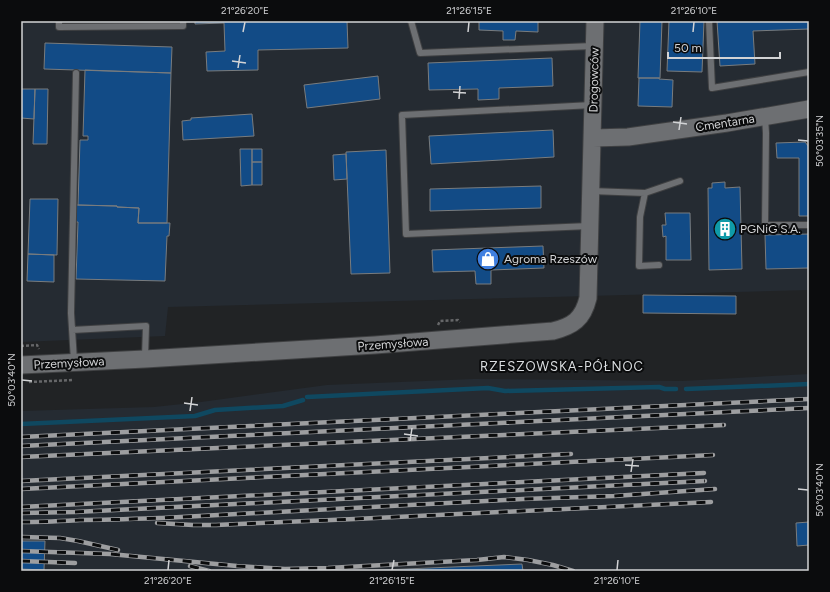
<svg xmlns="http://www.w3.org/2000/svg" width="830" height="592" font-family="Figtree,sans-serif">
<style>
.built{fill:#252b32}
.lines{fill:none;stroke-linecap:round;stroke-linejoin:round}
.stream{stroke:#0f4860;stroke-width:4.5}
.building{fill:#124b86;stroke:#797c7e}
.lane-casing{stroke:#3f4042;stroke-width:8}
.secondary-casing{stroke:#3f4042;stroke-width:19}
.path{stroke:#666769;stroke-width:2.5;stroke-dasharray:3 2;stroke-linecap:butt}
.lane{stroke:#6d6f72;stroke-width:6}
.secondary{stroke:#6d6f72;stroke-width:17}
.rail-casing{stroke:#9d9ea0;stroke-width:4.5}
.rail{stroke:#0b0c0d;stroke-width:3;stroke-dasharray:9;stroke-linecap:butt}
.ticks{fill:none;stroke:#d2d3d5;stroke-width:1.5}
.labels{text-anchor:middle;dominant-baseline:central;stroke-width:4;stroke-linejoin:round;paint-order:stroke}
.street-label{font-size:12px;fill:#d2d3d5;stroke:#0b0c0d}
.poi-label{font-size:12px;fill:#d2d3d5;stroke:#0b0c0d;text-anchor:start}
.neighbourhood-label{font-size:13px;letter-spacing:1px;fill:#dadde0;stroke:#0b0c0d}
.neatline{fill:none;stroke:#d2d3d5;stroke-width:1.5}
.ticks-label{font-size:10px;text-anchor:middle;fill:#d2d3d5}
</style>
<rect width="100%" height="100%" fill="#212325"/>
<!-- built -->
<path class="built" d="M21,21h788v269l-258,7 -383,10 -3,29 -144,6z
M809,374v197h-286l-1,-7 -163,7h-338v-2l23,-28h-23v-130l133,-4 47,-5 126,-17 147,-6 208,2z"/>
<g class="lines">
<!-- stream -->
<path class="stream" d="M686,389l123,-5
M307,397l181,-9 17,3 154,-4 6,2h11
M21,424l174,-8 20,-6 68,-4 20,-6"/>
</g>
<!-- building -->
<path class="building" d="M195,21h152l1,27 -90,2v20l-51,1 -1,-19 19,-1 -1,-28 -29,1z
M479,21h59v11l-22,-1 -1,9h-12v-9l-24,-1z
M640,21h22l-2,57h-22z
M669,21h35l-2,51 -35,-1z
M717,21h92v8l-56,2 2,33 -35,2z
M45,43l127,4 -1,26 -127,-4z
M552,58l1,28 -54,2v11l-21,1v-11l-49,1 -1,-27z
M85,70l86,3 -4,150h-29l1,-15 -22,-1v-1l-39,-1 2,-65h8v-4h-5z
M378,76l2,23 -73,9 -3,-23z
M639,78h20v1l14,1 -1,27 -34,-1z
M21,89h14l-1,30 -13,-1z
M35,89h13l-1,55h-14z
M252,114l2,22 -71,4 -1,-19 9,-1v-2z
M553,130l1,27 -123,7 -2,-28z
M805,142l4,5v69h-10v-58h-22l-1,-15z
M240,149h12v36l-11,1z
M252,149h10v13h-10z
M386,150l4,123 -39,1 -5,-122z
M346,154l1,25 -13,1 -1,-25z
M252,162h10v23h-10z
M725,182v6l15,-1 2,82 -33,1 -1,-82h4v-5z
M541,186v22l-111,3v-22z
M30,199h28l-1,56 -29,-1z
M76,205l41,1v1l22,1 -1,15h32l-1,13h-2l-2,45 -89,-2 2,-57h-3z
M665,213h25l1,47h-25v-24l-3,1 -1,-12h4z
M809,234v34l-43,1 -1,-34z
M543,246l1,22 -53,2v14h-15l-1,-13 -42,1 -1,-22z
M28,254l26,1v27l-27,-1z
M643,295l93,1v18l-93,-1z
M809,522v23l-12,1 -1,-23z
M21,541h24l-1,29 -23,-1z
M522,564l1,7h-164z"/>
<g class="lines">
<!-- lane casing -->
<g class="lane-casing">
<path id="lane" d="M59,21v6l124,-1v-5
M411,21l9,32 173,-7
M709,21l3,67 97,-16
M765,118l1,15 -1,92h44
M591,191l54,2 35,-12
M645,193l-5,24 -1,49 20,-1
M589,226l-183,8 -4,-119 190,-10
M72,330l74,-4 -1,31
M74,361l-3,-48 5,-240"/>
</g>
<!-- secondary casing -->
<g class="secondary-casing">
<path id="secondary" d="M593,138l35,-1 99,-14 82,-14
M21,365l124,-6 230,-14 178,-14c20,-5 30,-12 35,-33l7,-277"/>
</g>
<!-- path -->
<path class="path" d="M438,325l2,-4 18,-1 2,2
M21,346l16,-1 2,4
M29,382l45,-2"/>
<!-- lane -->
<use href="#lane" class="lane"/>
<!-- secondary -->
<use href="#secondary" class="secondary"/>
<!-- rail casing -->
<g class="rail-casing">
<path id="rail" d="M21,437l788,-38
M21,446l788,-38
M21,457l326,-15 377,-17
M21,481l550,-27
M21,489l692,-34
M21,507l683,-34
M21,513l54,-1 630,-31
M21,522c20,0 39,-1 59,-2 27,0 54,-1 82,-2l361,-19 91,-3 101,-7
M157,523l36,2h23l139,-6 356,-17
M21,537l39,1 18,3 40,9
M21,551l89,3 127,12 48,3 43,-1 149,-8 27,-3 24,3 25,5 20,6
M21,561l54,2
M190,566l19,5"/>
</g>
<!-- rail -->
<use href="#rail" class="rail"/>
</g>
<!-- ticks -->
<path class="ticks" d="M243,32l2,-10M468,32l1,-10M693,32l1,-10M232,61l14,2M238,68l2,-13M453,92l13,1M459,99l1,-13M673,122l14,2M679,130l2,-13M798,140l10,1M22,380l10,1M184,403l14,2M190,411l2,-14M404,434l14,2M410,441l2,-13M625,465l14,1M631,472l2,-13M798,489l10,1M168,570l1,-10M392,570l2,-10M617,570l1,-10"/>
<!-- icons -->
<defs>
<g id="building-disc" transform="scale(1.15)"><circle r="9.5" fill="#0f9aa8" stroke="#0b0c0d"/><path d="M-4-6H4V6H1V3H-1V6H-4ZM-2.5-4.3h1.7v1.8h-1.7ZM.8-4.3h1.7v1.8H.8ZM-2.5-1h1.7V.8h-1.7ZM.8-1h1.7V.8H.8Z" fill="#fff"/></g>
<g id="shop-disc" transform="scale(1.15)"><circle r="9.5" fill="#3f7fe0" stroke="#0b0c0d"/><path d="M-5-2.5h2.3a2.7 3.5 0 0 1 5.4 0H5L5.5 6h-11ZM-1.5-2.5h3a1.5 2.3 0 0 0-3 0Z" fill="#fff"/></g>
</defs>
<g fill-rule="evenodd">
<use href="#building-disc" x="725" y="229"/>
<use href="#shop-disc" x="488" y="259"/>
</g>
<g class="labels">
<!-- street labels -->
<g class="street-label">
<text transform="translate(594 80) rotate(-89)">Drogowców</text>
<text transform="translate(725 123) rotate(-9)">Cmentarna</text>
<text transform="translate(393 344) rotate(-4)">Przemysłowa</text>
<text transform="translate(69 363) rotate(-3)">Przemysłowa</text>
</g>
<!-- poi labels -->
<g class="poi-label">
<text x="740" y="229">PGNiG S.A.</text>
<text x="504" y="259">Agroma Rzeszów</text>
</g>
<!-- neighbourhood labels -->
<g class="neighbourhood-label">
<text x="562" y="366">RZESZOWSKA-PÓŁNOC</text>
</g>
</g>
<!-- border -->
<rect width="830" height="592" fill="none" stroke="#0b0c0d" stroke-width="44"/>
<!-- scale -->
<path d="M668 52v6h112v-6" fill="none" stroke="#d2d3d5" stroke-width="2"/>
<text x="674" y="52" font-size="12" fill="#d2d3d5" stroke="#0b0c0d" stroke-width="3" paint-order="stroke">50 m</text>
<rect x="22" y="22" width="786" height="548" class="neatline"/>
<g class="ticks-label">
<text x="245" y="14">21°26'20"E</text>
<text x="469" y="14">21°26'15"E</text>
<text x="694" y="14">21°26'10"E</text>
<text transform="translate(819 141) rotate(-90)" y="4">50°03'35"N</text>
<text transform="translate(11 380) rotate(-90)" y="4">50°03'40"N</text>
<text transform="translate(819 490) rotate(-90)" y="4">50°03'40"N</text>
<text x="168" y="584">21°26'20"E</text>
<text x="392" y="584">21°26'15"E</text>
<text x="617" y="584">21°26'10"E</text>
</g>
</svg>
